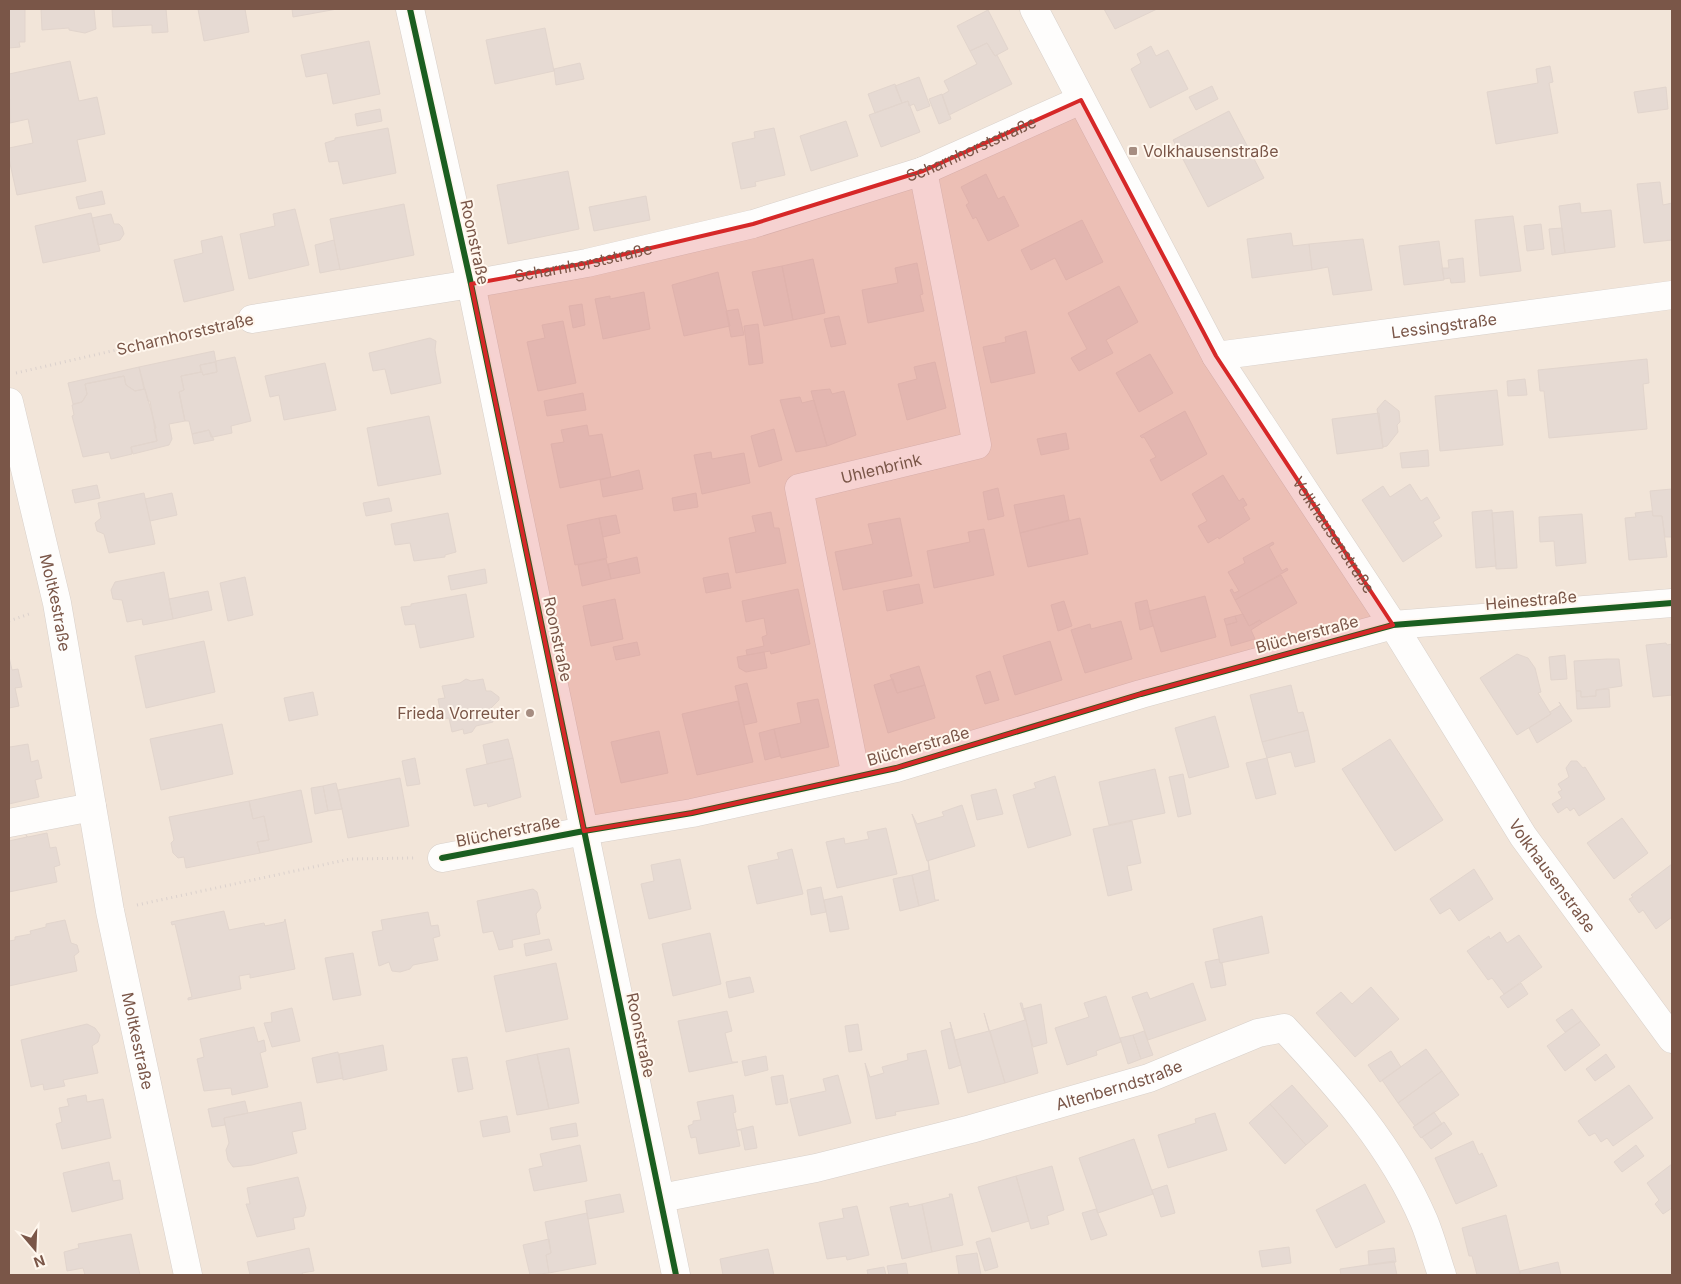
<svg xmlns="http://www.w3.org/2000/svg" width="1681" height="1284" font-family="Inter,sans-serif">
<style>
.residential{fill:#f2e5d9}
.building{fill:#e6dad3;stroke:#e2d5cd}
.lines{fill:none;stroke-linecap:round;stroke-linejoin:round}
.minor-casing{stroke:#d8d0ca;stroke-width:29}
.path{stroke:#dbd1cd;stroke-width:3;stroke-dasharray:1 4;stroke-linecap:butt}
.minor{stroke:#fefdfc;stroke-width:28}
.cycleway-casing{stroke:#fff7ee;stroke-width:9}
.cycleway{stroke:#1b5e20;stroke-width:6}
.marked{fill:#d62828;fill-opacity:0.2;stroke:#d62828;stroke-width:4;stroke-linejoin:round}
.poi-dot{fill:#a68d81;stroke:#fff7ee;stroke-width:2}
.labels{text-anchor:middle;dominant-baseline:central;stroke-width:4;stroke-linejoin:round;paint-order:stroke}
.street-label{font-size:16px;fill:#7a5648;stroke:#fff7ee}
.poi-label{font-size:16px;fill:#7a5648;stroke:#fff7ee;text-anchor:start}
</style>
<rect width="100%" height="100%" fill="#f9f3ec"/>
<!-- residential -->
<path class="residential" d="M9,9h1663v1266h-1663z"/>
<!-- building -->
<path class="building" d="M9,9h16v33h-6l1,5 -11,1z
M41,9h53l2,20 -11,4 -16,-3v-2l-27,2z
M112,9h54l2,23 -16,1v-8l-39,2z
M198,9h51h-4l4,23 -45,9z
M292,9h45l-44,8z
M1104,9h53l-42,20z
M988,10l20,39 -13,7 -8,-13 -17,8 -13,-25z
M545,28l9,43 -59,13 -9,-44z
M369,41l11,53 -47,10 -6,-31 -21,4 -5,-22z
M987,43l8,13 2,-1 15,29 -63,31 -7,-20 7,-4 -5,-10 33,-17 -7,-13z
M1151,46l5,10 12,-6 20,39 -38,19 -19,-39 10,-6 -4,-9z
M70,61l9,40 18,-4 8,37 -28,6 9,41 -69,14 -8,-36v-11l24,-5 -5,-24 -18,4 -1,-49z
M580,63l4,16 -28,6 -2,-16z
M1550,66l3,16 -4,1 9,50 -62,11 -9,-52 51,-9 -2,-14z
M919,77l11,29 -13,5 -3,-7 -5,2 -1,-5 -6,2 -7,-17z
M895,84l7,19 -27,10 -7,-19z
M1212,86l6,13 -22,11 -7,-13z
M1666,87l2,22 -30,4 -4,-21z
M942,94l9,25 -12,5 -10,-25z
M908,101l12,31 -39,15 -12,-32z
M380,109l2,12 -25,5 -2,-12z
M1229,111l35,67 -56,29 -35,-67z
M846,121l12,35 -47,15 -11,-35z
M388,128l8,45 -53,11 -5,-23 -9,1 -4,-19 10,-3v-2z
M774,128l11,47 -30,7 1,4 -15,3 -9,-46 23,-5 -1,-6z
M568,171l11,58 -71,15 -11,-59z
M986,174l12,25 6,-3 15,30 -31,15 -12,-24 -3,2 -7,-14 3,-2 -8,-16z
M1660,182l3,23 9,-2v37l-28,3 -7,-59z
M102,191l3,13 -26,5 -3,-12z
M646,196l4,24 -56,11 -5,-24z
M1580,203l1,10 30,-3 4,37 -50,6 -6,-47z
M404,204l10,51 -74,15 -10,-51z
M295,209l14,56 -60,14 -9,-45 35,-8 -2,-12z
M91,213l9,38 -57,12 -8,-37z
M111,214l3,10h5l3,3 2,7 -4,6 -22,5 -6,-27z
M1513,216l8,55 -41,5 -5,-56z
M1082,220l21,42 -37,18 -11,-22 -24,12 -10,-20z
M1541,224l3,25 -17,2 -3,-25z
M1562,228l3,25 -13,2 -3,-26z
M1291,233l2,13 16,-2 3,26 -60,8 -5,-39z
M222,236l12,54 -50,12 -10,-42 29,-7 -2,-12z
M1363,239l9,51 -39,5 -5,-28 -16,3 -3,-26z
M334,240l6,29 -20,4 -5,-28z
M1439,241l5,39 -40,5 -5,-39z
M1463,258l2,24 -14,1 -1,-5 -6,1 -2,-11h7l-1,-8z
M813,259l12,54 -32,7 -11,-54z
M917,263l6,31 -3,1 4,16 -56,12 -6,-33 36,-7 -3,-15z
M782,266l11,54 -29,6 -12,-54z
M718,272l12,54 -46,10 -12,-51z
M1119,286l19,36 -32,18 7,13 -34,18 -8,-13 16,-9 -19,-36z
M644,292l6,37 -47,10 -8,-40 15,-3v3z
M582,304l3,21 -12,3 -4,-22z
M738,309l6,26 -13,2 -5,-26z
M839,316l7,28 -15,3 -7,-28z
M563,321l13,62 -38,8 -11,-49 18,-4 -3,-13z
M758,324l5,39 -14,2 -5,-39z
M1026,331l9,42 -44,10 -8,-36 23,-5 -1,-5z
M430,338l6,3 -1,9 6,33 -50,11 -6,-25 -12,2 -4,-18z
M214,351l2,11 -16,3 1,7 -20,4 3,14 -5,2 6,29 -16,3 3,15 -3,6 -36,9 -2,-7 26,-6 -7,-40h-2l-9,-34z
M1150,354l23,39 -34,19 -23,-39z
M235,357l16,64 -20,5 1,7 -19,4h-2l-2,-7 -17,4 -3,-13h-4l-6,-29 5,-2 -3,-14 21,-4 1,3 14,-3 -1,-11z
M1647,359l2,24 -6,1 4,45 -98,9 -5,-47h-4l-2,-21z
M215,362l2,10 -14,3 -3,-10z
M935,362l11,46 -39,12 -9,-36 19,-5 -3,-12z
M325,363l11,47 -52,10 -5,-25 -9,2 -5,-21z
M139,367l5,22 -9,2 -9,-6 -2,-9 -39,8 2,10 -5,8 -9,2 -5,-21z
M124,376l2,9 9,6 10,-2 11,39 -2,1 3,12 -26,6 1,7 -21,5 -2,-7 -26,5 -11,-41 2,-1 -2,-10 10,-3 5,-8 -2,-10z
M1525,379l2,16 -19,1 -1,-15z
M830,389l2,5 12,-3 12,44 -29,11 -16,-55z
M1497,390l6,55 -63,6 -5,-55z
M583,393l3,17 -39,6 -3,-15z
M800,397l2,6 12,-3 13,46 -31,6 -16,-52z
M1385,400l14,11 1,11 -3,3 1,7 -11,14 -4,1 -6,-38z
M1185,411l22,43 -46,27 -11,-21 6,-3 -12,-20 -2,1 -2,-2z
M1379,413l4,35 -46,6 -5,-35z
M429,416l12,58 -63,12 -11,-58z
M587,425l2,11 13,-2 9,43 -51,11 -9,-44 13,-2 -3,-12z
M774,429l8,31 -23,7 -8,-31z
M209,430l5,10 -20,4 -2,-10z
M1066,433l3,16 -28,6 -4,-16z
M1428,450l1,16 -27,2 -2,-15z
M711,452l1,7 32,-6 6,30 -48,11 -8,-39z
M639,470l4,19 -40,8 -3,-17z
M1223,475l16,26 4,-3 4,7 -4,2 7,12 -31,20 -1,-2 -10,6 -10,-17 9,-5 -15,-27z
M1410,484l11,17 6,-4 13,21 -7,4 9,14 -39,26 -41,-62 21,-14 7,11z
M97,485l3,13 -25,5 -3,-13z
M998,488l6,28 -16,4 -5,-28z
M1672,489v48h-7l-3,-21h-9l-3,-25z
M144,493l11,51 -46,9 -5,-19 -7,-3 -2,-8 6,-5 -3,-15z
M172,493l5,22 -27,6 -5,-22z
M696,493l2,14 -24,4 -2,-13z
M1064,495l5,25 -49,13 -6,-28z
M389,498l3,13 -26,5 -3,-13z
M1492,510l4,56 -20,2 -4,-56z
M1513,511l4,57 -21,1 -4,-56z
M1652,511l1,5h9l5,41 -38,3 -4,-42 11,-1 -1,-4z
M771,512l3,16h5l7,35 -50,10 -7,-35 27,-6 -4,-16z
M448,513l8,39 -11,3v2l-31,4 -4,-18 -15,2 -4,-21z
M1582,514l4,49 -30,3 -2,-25 -14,1 -1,-25z
M616,515l4,18 -17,4 -4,-19z
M599,518l8,40 -32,7 -8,-40z
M900,518l12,58 -69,14 -8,-38 38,-8 -5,-20z
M1080,518l8,36 -60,13 -8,-34z
M984,529l10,46 -60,13 -7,-37 43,-9 -2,-10z
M1273,542l1,2 -5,3 13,24 5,-3 1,2 -53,30 -5,-10 2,-1 2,4 5,-2 -11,-19 17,-9 -2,-5z
M637,557l3,16 -29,6 -3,-15z
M606,559l5,20 -29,7 -4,-21z
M485,569l2,14 -36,7 -3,-14z
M164,572l9,47 -30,6 -1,-6 -15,3 -5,-22 -9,-1 -2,-9 4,-8z
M728,573l3,15 -25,5 -3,-15z
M1281,575l16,28 -35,20 -2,-3 -11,6 -14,-26z
M245,577l8,38 -25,6 -8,-38z
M919,584l4,19 -36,8 -4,-20z
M798,589l12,55 -39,10 -1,-3 -23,4 -1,-5 18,-4 -2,-9 5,-2 -3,-17 -18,4 -4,-21z
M208,591l4,19 -39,9 -4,-20z
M466,594l8,43 -54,11 -5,-24 -10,1 -4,-18 10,-1v-2z
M1205,596l11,41 -55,15 -12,-41z
M615,599l8,40 -32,7 -8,-40z
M1147,600l6,26 -13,4 -5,-27z
M1064,601l8,25 -14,5 -7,-26z
M1243,614l6,12 11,-6 2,3 -11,7 4,9 -24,7 -5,-21 11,-3 -2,-6z
M1235,616l2,6 -11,3 -2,-6z
M1121,621l11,38 -47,14 -14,-43 19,-6 1,5z
M204,641l11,51 -69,16 -11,-52z
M1050,641l12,39 -47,15 -12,-39z
M637,642l3,13 -24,5 -3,-13z
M1666,643l1,2 5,-1v51l-19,2 -7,-52z
M764,652l3,16 -21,4 -7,-4 -2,-11z
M1517,654l11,4 7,10 6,24 -3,1 13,21 -34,21 -37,-57z
M1565,655l2,24 -16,1 -2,-23z
M9,657l3,13 6,-1 4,18 -7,1 4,18 -10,2z
M1607,659h12l3,27 -26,4v6l-15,1v-6h-5l-2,-30z
M919,666l6,19 -28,8 -7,-18z
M990,671l9,29 -14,4 -9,-28z
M466,679l5,2 12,-2 3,12h5l8,6v3l-9,9 3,13 -17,4 -4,6 -8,2 -1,-5 -11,3 -3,-14 -7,1 -4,-20 7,-1 -3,-12 18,-3z
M893,679l4,14 28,-8 10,33 -47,15 -14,-48z
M747,683l10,39 -13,3 -9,-39z
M1291,685l7,28 5,-1 5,18 -46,12 -12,-47z
M1609,689l1,18 -33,2 -1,-18h5v6l15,-1v-6z
M313,692l5,23 -29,6 -5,-23z
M818,699l11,48 -48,11 -7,-29 27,-6 -4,-20z
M738,701l15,61 -56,13 -15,-61z
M1559,702l13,19 -35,22 -8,-15 22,-14 -1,-2 11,-7z
M1215,716l14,51 -40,11 -14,-50z
M222,724l11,50 -72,16 -11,-51z
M774,729l6,27 -15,4 -6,-27z
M1308,730l7,32 -20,5 -4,-15 -24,6 -5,-16z
M659,731l9,42 -47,10 -10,-41z
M508,739l5,19 -26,6 -4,-19z
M1390,739l53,81 -48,31 -53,-82z
M28,744l3,18 7,-2 4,18 -7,2 4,17 -30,7v-59l1,2z
M415,758l5,26 -13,2 -5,-25z
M513,758l8,39 -33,10 -1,-4 -13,3 -8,-37z
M1267,758l9,36 -20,5 -10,-36z
M1571,761h6l6,7 2,-1 20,32 -26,17 -5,-8 -4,3 -3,-4 -9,6 -6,-9 10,-6 -4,-6 4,-2 -4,-6 11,-7 -3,-9z
M1155,769l10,44 -56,12 -10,-43z
M1183,774l8,40 -13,3 -9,-40z
M1055,776l16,59 -43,13 -15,-53 23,-7 -2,-5z
M400,778l9,48 -61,12 -10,-48z
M336,783l6,26 -14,2 -5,-25z
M323,786l5,25 -13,3 -4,-26z
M996,789l7,25 -26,6 -6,-25z
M301,790l11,52 -52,11 -3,-11 12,-2 -5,-24 -11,3 -4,-18z
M249,801l4,18 11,-3 5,24 -12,2 3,11 -74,15 -2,-11 -6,1 -5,-5 -2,-10 3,-3 -5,-23z
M962,805l13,41 -48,15 -15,-47 5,10 27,-8 -2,-4z
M1622,818l26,35 -34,26 -27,-36z
M1132,821l9,42 -14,3 5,24 -24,6 -15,-67z
M886,828l11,46 -60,14 -11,-46 18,-4 1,6 24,-5 -2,-7z
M47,833l3,15 6,-1 4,18 -6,2 3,15 -48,10v-51l18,-4 -1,-2 2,2z
M792,849l11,45 -46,10 -9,-38 31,-7 -2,-6z
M680,859l11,50 -42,10 -8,-35 13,-3 -3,-16z
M928,860l7,40h4l-20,6 -7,-31 17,-5z
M1672,864v53l-16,12 -13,-19 -4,3 -10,-14 4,-2 -2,-2z
M1474,869l19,30 -34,22 -9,-13 -10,6 -10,-15z
M912,875l7,31 -19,5 -7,-32z
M821,887l5,25 -15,3 -4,-25z
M533,889l4,3 4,16 -5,6 4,20 -28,6 1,7 -14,3 -6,-19 -10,2 -6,-32z
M842,896l7,33 -19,3 -6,-32z
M224,911l5,19 35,-7 1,3 19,-4 1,-3 10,50 -45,9v-4l-11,2 2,13 -53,11v-2l4,-1 -17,-73 -3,1 -1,-3z
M428,912l3,14 7,-1 2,11 -7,2 5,22 -25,5 -3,4 -10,3 -8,-1 -3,-9 -10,4 -7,-34 11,-2 -2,-10z
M1262,916l7,37 -49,10 -7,-34z
M65,920l6,23 6,2 2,7 -5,4 3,15 -68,15v-45l6,-1v-3l16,-3 -1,-3 16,-4v-3z
M1500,932l7,11 12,-8 23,32 -38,27 -12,-16 -4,2 -21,-29 22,-15 1,3z
M710,933l11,51 -48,12 -11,-52z
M549,939l3,11 -26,6 -2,-12z
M353,953l8,42 -28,5 -8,-42z
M1219,959l1,4h2l4,22 -15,3 -6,-26z
M556,963l12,56 -62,13 -12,-56z
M750,977l4,15 -25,6 -3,-16z
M1193,983l13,37 -58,20 -16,-43 15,-5 3,7z
M1521,983l7,11 -20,14 -8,-11z
M1371,987l28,32 -44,38 -39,-44 25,-21 11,12z
M1106,996l15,46 -25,9 1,4 -30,10 -12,-37 34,-11 -5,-14z
M1020,1003h2l16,70 -33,10 -15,-52 35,-11z
M1041,1004l6,39 -14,4 -10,-38z
M292,1008l8,33 -28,6 -8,-24 8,-1 -1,-9z
M1572,1009l9,12 -16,11 -9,-12z
M727,1011l5,20 -7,2 7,29h6l-49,10 -11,-51z
M984,1013l21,70 -37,10 -18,-71 5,18 34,-9z
M1581,1021l19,24 -35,26 -18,-25z
M87,1024l8,4 5,7 -2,7 -6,4 6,27 -35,7 2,6 -21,4 -1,-6 -12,3 -10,-47z
M858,1024l4,26 -13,2 -4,-26z
M254,1027l4,15 6,-2 2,11 -6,2 8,34 -36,8 -1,-7 -27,3 -7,-32 7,-2 -4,-18z
M951,1028l10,37 -12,4 -8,-38z
M1144,1031l9,24 -12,4 -8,-24z
M1133,1035l8,24 -13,5 -8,-26z
M383,1045l4,25 -44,10 -4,-26z
M569,1048l10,55 -30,6 -12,-55z
M1426,1049l16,22 -44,32 -16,-23z
M926,1050l13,54 -44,8 1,3 -20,4 -11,-56 5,14 14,-4 -2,-6 26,-7 -1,-6z
M1391,1051l10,16 -21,15 -12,-17z
M338,1052l5,26 -26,5 -5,-25z
M537,1054l12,55 -32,6 -11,-54z
M1606,1054l9,13 -20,14 -9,-12z
M766,1056l2,14 -23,6 -3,-15z
M467,1057l6,32 -15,3 -6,-33z
M1442,1071l17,24 -44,31 -17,-23z
M783,1075l5,28 -12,2 -5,-28z
M838,1075l13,48 -52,13 -9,-37 36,-8 -3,-12z
M1292,1085l36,41 -22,19 -36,-41z
M1629,1085l24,33 -40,28 -6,-8 -6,4 -6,-9 -6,3 -11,-15z
M86,1095l1,7 16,-3 8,39 -49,11 -6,-25 6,-2 -3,-14 10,-2 -2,-7z
M733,1095l3,17 -3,1 7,33 -41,8 -3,-17 -5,1 -3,-12 5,-2v-3l8,-1 -4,-18z
M245,1101l3,12 -24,5 1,7 -13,2 -4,-18z
M301,1102l5,27 -14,3 5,21 -45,12 -19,2 -5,-7 -2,-10 3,-7 -5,-25z
M1270,1104l36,41 -21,19 -36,-41z
M1434,1112l8,12 -21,14 -8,-11z
M1215,1113l12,37 -59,18 -10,-33 38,-12 -1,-4z
M507,1116l3,16 -27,5 -3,-16z
M1444,1122l8,12 -21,15 -9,-12z
M576,1123l2,13 -26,4 -2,-12z
M753,1126l4,22 -12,2 -4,-20h-4z
M1134,1139l19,55 -55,19 -19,-55z
M1473,1141l6,14 3,-2 15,33 -41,18 -21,-46z
M580,1145l7,36 -53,10 -5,-22 14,-3 -3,-12z
M1636,1145l8,11 -22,16 -8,-10z
M109,1162l4,19 7,-1 3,19 -51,13 -9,-39z
M1672,1164v44l-9,6 -8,-10 4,-4 -12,-17z
M1052,1166l12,44 -17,6 2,8 -18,5 -15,-53z
M1016,1176l13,45 -37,11 -14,-45z
M298,1177l8,31 -2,8 -11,2 2,11 -38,8 -11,-33h4l-3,-16z
M1365,1184l20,38 -49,26 -20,-38z
M1167,1185l8,28 -14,4 -9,-27z
M620,1194l4,18 -36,7 -3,-18z
M949,1194h3l11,51 -31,7 -10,-48 28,-7z
M908,1203l1,4 13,-3 10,48 -30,7 -12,-52z
M857,1206l12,49 -22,5 -1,-4 -19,3 -8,-36 25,-5 -2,-9z
M1096,1209l11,26 -16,5 -9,-27z
M587,1213l9,51 -47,9 -3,-18 5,-2 -6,-31z
M1506,1215l14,59 -43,1 -5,-19h-3l-7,-28z
M131,1234l9,41h-55l-2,-7 -16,3 -3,-19 15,-4 -1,-4z
M989,1238h1l8,29 -13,4 -9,-29z
M549,1239l2,14 -5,2 3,18 -19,2 -7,-30z
M1289,1247l2,16 -29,4 -3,-16z
M309,1248l5,23 -12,2 1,2h-53l-3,-13z
M1394,1248l2,14 -27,3 -1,-14z
M768,1249l6,26h-51l-3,-16z
M977,1253l4,22h-22l-3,-19z
M1394,1261l3,14h-56l-1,-6z
M1558,1262l3,13h-49l8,-1v-3z
M906,1263l2,12h-19l-2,-9z
M884,1267l2,8h-18l-1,-5z"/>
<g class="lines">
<!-- minor casing -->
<g class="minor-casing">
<g id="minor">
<path d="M410,9l61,275 205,991"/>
<path id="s1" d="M1034,9l182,347 177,269 130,211 149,203"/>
<path id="s2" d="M252,319l219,-35 116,-21 166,-39 170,-53 158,-71"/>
<path id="s3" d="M1216,356l456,-61"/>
<path id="s4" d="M9,402l48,201 53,308 78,364"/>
<path id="s5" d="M856,777l-57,-289 178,-43 -54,-274"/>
<path d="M9,823l83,-16"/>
<path d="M442,858l142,-27 108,-18 204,-45 245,-74 252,-69 279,-22"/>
<path id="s6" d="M661,1198l155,-30 155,-39 178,-51 109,-45 26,-5c55,59 108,118 140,193 7,17 12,36 18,54"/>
</g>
</g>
<!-- path -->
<path class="path" d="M16,373l209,-48
M9,621l20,-7
M137,905l213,-46 64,-1"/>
<!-- minor -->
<use href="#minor" class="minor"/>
<!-- cycleway casing -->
<g class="cycleway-casing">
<path id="cycleway" d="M410,9l61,275 205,991
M442,858l142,-27 108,-18 204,-45 245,-74 252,-69 279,-22"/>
</g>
<!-- cycleway -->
<use href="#cycleway" class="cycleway"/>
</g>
<!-- marked area -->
<path class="marked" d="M1081,100l135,256 177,269 -252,69 -245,74 -204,45 -108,18 -113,-547 116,-21 166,-39 170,-53z"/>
<!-- markers -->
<g class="poi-dot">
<rect x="1128" y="146" width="10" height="10" rx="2.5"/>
<circle cx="530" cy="713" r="5"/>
</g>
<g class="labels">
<!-- street labels -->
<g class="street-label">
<text stroke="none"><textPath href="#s2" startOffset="741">Scharnhorststraße</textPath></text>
<text transform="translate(475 242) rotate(78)">Roonstraße</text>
<text stroke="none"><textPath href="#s2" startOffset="336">Scharnhorststraße</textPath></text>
<text stroke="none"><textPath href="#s3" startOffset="230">Lessingstraße</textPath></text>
<text transform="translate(185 334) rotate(-13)">Scharnhorststraße</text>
<text stroke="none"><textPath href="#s5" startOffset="379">Uhlenbrink</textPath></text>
<text stroke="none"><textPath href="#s1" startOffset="606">Volkhausenstraße</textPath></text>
<text transform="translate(1531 600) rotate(-5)">Heinestraße</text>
<text stroke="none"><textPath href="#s4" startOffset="206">Moltkestraße</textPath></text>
<text transform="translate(1307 634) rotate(-15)">Blücherstraße</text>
<text transform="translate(558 639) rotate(78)">Roonstraße</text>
<text transform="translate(918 746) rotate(-16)">Blücherstraße</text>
<text transform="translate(508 831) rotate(-11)">Blücherstraße</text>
<text stroke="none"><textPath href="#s1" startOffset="1011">Volkhausenstraße</textPath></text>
<text transform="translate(641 1035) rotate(78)">Roonstraße</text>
<text stroke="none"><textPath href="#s4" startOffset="652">Moltkestraße</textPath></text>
<text stroke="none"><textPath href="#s6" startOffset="472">Altenberndstraße</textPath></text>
</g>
<!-- poi labels -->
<g class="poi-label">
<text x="1143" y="151">Volkhausenstraße</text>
<text x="520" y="713" text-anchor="end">Frieda Vorreuter</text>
</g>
</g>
<!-- border -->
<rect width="1681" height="1284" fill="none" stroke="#7a5648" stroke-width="20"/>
<!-- north arrow -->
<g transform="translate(35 1249) rotate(161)" stroke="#fff7ee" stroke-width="4" paint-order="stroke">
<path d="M0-4L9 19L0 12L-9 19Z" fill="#7a5648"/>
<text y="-8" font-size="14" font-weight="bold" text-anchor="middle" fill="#7a5648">N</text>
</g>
</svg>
